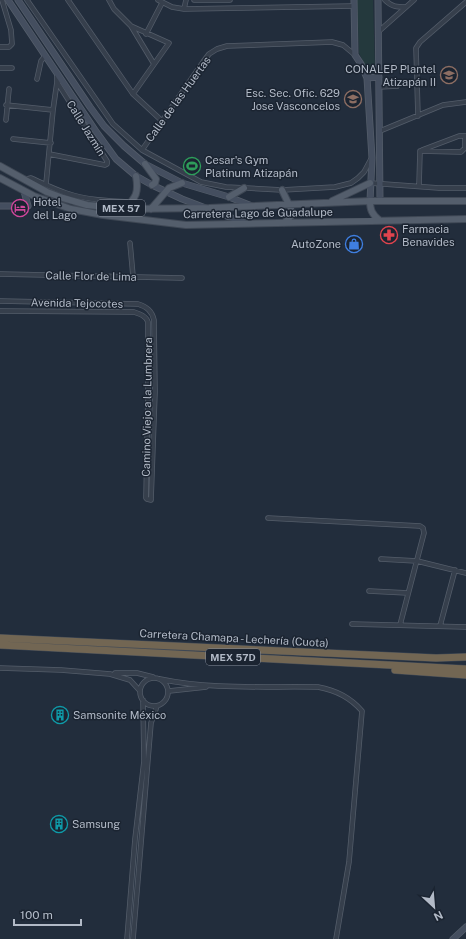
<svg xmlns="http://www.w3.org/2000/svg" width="466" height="939" font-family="'Public Sans',sans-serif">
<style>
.green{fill:#24393d}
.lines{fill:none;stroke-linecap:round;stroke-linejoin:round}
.street-casing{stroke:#545d6a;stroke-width:5.5}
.secondary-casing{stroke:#545d6a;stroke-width:7}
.primary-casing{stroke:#3f4855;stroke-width:8}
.highway-casing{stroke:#414a57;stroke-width:8}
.street{stroke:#363f4c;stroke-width:4}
.secondary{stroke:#444e5f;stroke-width:5.5}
.primary{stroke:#545e6c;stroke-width:6}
.highway{stroke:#726653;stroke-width:7}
.labels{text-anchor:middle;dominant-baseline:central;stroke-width:3;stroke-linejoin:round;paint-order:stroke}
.shield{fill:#1b2431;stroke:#858d9a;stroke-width:1}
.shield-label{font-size:10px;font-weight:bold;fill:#b2bac7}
.poi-label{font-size:11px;fill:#b2bac7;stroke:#1b2431;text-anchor:start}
.street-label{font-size:11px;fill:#b2bac7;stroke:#1b2431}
</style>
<rect width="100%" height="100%" fill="#222d3c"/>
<!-- green -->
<path class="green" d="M357,0h16l2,71 -7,1 -9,-19z"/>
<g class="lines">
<!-- street casing -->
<g class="street-casing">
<path id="street" d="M27,0l86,124 29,26 59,32 25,5 56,3 53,-3 16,-4 7,-5 6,-6 7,-13
M68,0l65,94 28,26
M109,0l5,9 17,17 23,38
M158,0l14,7 12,2 170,-3
M194,0h36
M385,0c7,7 12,7 21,7
M184,9l2,-9
M131,26l38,17 -36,51
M378,32l36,-32
M146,34l16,-31
M0,47h9l3,-3 -1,-14 -9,-30
M0,68h12
M37,79l4,-18 4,-5
M379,87l18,-1
M6,105l47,5
M418,116l-2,-68 4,-6 46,-40
M6,120l3,-31
M380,131l63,-26 23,-3
M13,139l38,4
M142,150l61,-88 6,-8 8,-5 10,-3 105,-4 11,3 12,10
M422,150l37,-14h7
M420,151l41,1 4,-4v-12
M49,154l56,11 2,-1v-3l-50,-79 4,-2
M27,181v-2l4,-1c11,5 23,11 35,15 20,7 43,8 65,9
M370,183l69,5h27
M46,184l7,-74 4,-28v-9
M419,186l1,-35
M130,243l3,33
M0,274l182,4
M0,301l138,3c9,3 14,7 16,16l1,72 -4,108 -4,-1 -1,-1 2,-106v-70c-2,-6 -8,-8 -14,-10l-134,-1
M268,518l152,8 3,2 1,5 -24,92
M381,559l36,2 49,12
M369,591l39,2
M352,624l114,3
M440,626l15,-56
M0,668l61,2 49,4 20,6 10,11
M115,673h22l16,4
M140 692a14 14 0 1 1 28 0a14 14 0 1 1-28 0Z
M160,679c51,11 105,7 158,8 17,3 32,10 44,24l-13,151 -13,77
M169,691l37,-4
M127,939l8,-100 9,-78 -1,-61
M133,939l18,-216 6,-17"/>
</g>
<!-- secondary casing -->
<g class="secondary-casing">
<path id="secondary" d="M8,0l87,130 21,29 20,17 16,9 30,14 63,24
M18,0l72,107 14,19 20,20 21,18 37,19 47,14 23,9
M354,0l1,55 6,9 6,14 5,80 -2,43
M378,0l2,201
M367,78l12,-1
M24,191l4,15
M0,206h28
M453,939l13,-12"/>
</g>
<!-- primary casing -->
<g class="primary-casing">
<path id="primary" d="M145,164l11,15 -1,4 -3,2
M0,166l47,26 16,6 24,7 38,4 84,-1 161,-7h96
M0,178l34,18 37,13 32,6 83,10 280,-6
M282,190l10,21 -2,6 -6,6
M229,197l15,-9
M332,201l38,-18
M370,201c0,9 2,13 9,19
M125,209c11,-12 14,-16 11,-33
M151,209l18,-21 13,-5"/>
</g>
<!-- highway casing -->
<g class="highway-casing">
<path id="highway" d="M0,638l436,20 30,-1
M0,645l466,24
M395,670l71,5"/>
</g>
<!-- street -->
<use href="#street" class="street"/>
<!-- secondary -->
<use href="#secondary" class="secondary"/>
<!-- primary -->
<use href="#primary" class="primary"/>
<!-- highway -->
<use href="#highway" class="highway"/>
</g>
<!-- icons -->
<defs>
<g id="university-ring" transform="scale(0.9)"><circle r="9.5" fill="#1b2431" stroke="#8d6e63" stroke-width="1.5"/><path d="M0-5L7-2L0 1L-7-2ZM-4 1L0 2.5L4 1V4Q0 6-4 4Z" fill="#8d6e63"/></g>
<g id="school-ring" transform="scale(0.9)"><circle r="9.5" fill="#1b2431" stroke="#8d6e63" stroke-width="1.5"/><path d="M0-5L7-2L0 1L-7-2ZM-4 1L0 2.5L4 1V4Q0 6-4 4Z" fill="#8d6e63"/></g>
<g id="stadium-ring" transform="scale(0.9)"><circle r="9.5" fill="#1b2431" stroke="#2e9e5b" stroke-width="1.5"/><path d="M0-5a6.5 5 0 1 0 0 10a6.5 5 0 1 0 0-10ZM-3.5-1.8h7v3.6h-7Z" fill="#2e9e5b"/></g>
<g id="hotel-ring" transform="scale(0.9)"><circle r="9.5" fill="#1b2431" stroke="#d1479c" stroke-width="1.5"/><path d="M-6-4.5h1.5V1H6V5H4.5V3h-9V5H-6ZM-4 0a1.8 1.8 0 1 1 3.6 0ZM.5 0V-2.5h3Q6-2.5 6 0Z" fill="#d1479c"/></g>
<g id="pharmacy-ring" transform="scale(0.9)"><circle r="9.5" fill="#1b2431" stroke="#e0444e" stroke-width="1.5"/><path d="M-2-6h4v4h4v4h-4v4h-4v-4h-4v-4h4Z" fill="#e0444e"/></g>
<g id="shop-ring" transform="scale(0.9)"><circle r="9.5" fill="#1b2431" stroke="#3f7fe0" stroke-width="1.5"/><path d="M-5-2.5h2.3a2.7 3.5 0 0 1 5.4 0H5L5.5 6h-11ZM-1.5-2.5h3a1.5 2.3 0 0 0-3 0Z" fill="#3f7fe0"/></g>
<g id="building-ring" transform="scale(0.9)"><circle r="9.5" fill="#1b2431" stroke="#0f9aa8" stroke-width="1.5"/><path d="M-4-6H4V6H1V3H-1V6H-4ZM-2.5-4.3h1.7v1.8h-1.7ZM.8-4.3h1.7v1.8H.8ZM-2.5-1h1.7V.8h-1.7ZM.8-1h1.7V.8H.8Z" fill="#0f9aa8"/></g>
</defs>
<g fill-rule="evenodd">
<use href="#university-ring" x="449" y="75"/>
<use href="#school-ring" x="353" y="99"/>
<use href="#stadium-ring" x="192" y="166"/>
<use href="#hotel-ring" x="20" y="208"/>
<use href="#pharmacy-ring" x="389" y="235"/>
<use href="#shop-ring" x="354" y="244"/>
<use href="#building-ring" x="60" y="715"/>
<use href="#building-ring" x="59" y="824"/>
</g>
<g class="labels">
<!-- shield labels -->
<g class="shield">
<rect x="97" y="200" width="48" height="16" rx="3"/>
<rect x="206" y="649" width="54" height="16" rx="3"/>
</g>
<g class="shield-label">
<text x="121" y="208">MEX 57</text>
<text x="233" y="657">MEX 57D</text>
</g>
<!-- poi labels -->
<g class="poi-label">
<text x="436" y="69" text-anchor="end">CONALEP Plantel<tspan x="436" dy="13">Atizapán II</tspan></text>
<text x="340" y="93" text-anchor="end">Esc. Sec. Ofic. 629<tspan x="340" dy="13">Jose Vasconcelos</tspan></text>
<text x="205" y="160">Cesar's Gym<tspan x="205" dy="13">Platinum Atizapán</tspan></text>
<text x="33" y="202">Hotel<tspan x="33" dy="13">del Lago</tspan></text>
<text x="402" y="229">Farmacia<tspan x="402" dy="13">Benavides</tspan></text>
<text x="341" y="244" text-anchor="end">AutoZone</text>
<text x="73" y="715">Samsonite México</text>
<text x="72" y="824">Samsung</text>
</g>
<!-- street labels -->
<g class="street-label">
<text transform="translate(178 99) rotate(-54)">Calle de las Huertas</text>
<text transform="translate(86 128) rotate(58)">Calle Jazmín</text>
<text transform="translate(258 213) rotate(-1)">Carretera Lago de Guadalupe</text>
<text transform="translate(91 276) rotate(1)">Calle Flor de Lima</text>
<text transform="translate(77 303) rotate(1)">Avenida Tejocotes</text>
<text transform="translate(147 407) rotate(-89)">Camino Viejo a la Lumbrera</text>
<text transform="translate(234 638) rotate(3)">Carretera Chamapa - Lechería (Cuota)</text>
</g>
</g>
<!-- north arrow -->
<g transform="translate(434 907) rotate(154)" stroke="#1b2431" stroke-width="3" paint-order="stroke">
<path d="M0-3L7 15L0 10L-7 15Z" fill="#b2bac7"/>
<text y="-6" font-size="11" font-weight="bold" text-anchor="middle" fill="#b2bac7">N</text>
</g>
<!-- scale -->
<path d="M14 919v6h67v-6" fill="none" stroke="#b2bac7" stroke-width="2"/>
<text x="20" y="919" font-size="12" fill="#b2bac7" stroke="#1b2431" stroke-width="3" paint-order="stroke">100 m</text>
</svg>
